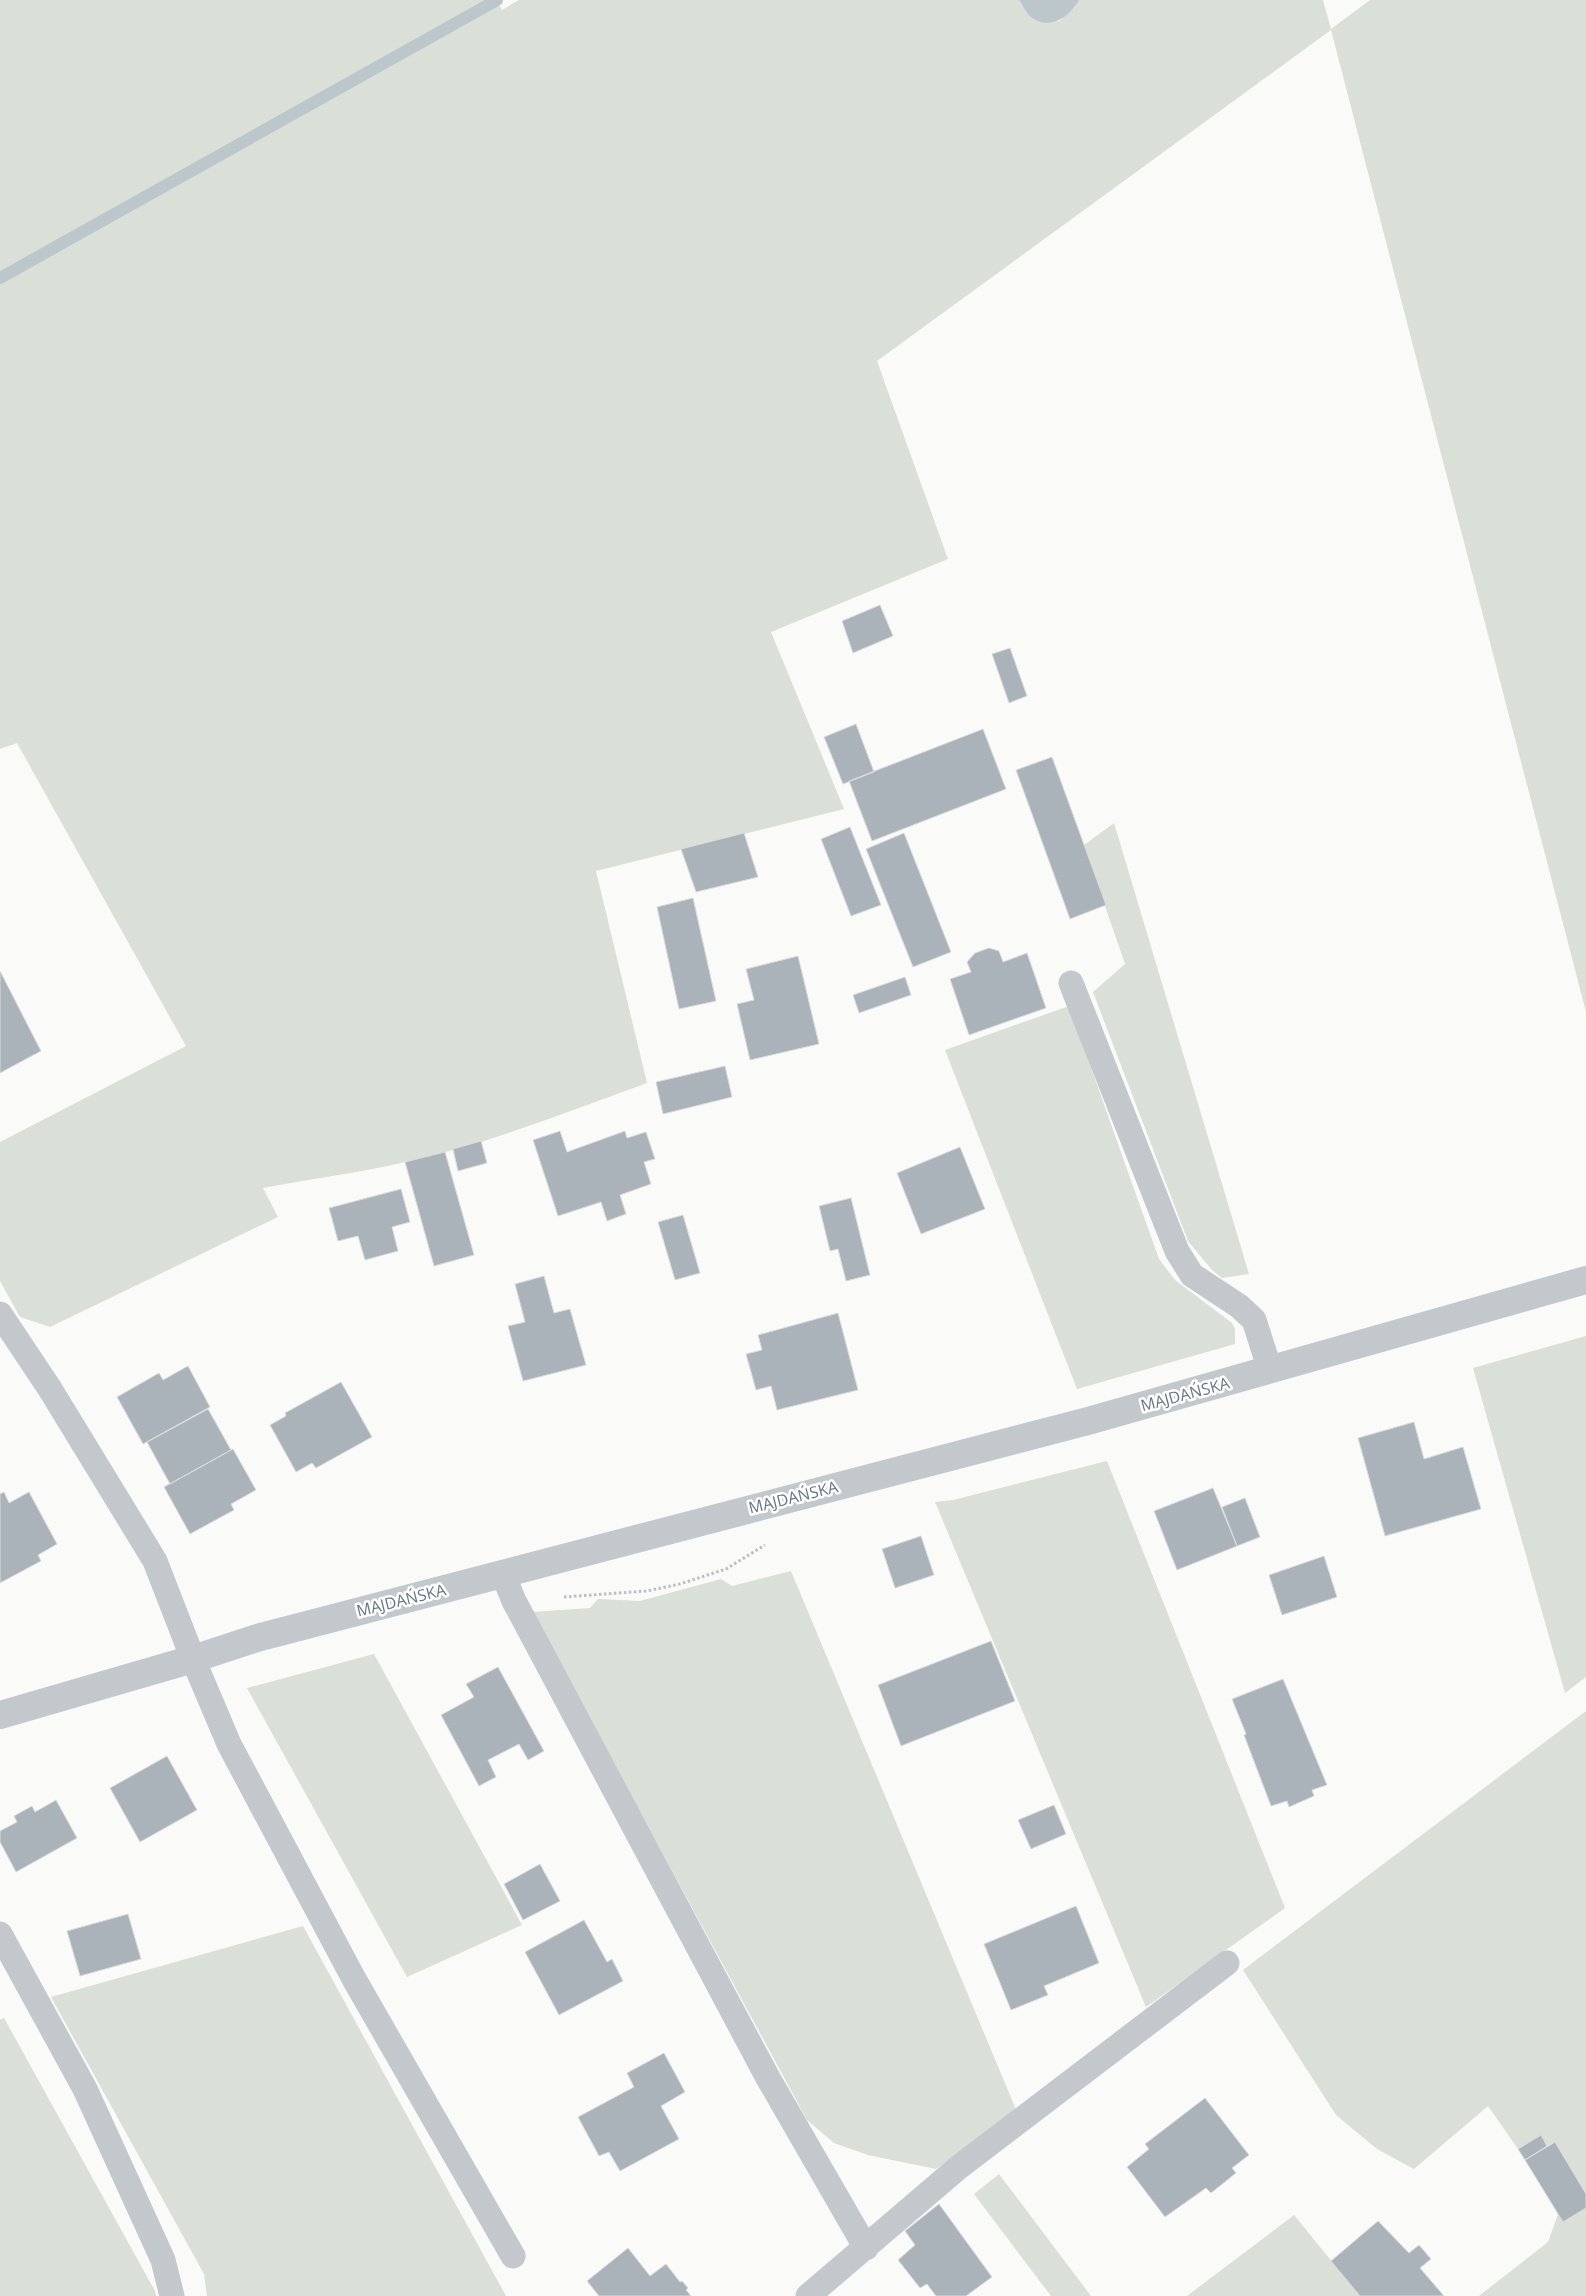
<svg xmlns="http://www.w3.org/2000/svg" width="1586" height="2296" font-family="'Open Sans',sans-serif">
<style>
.green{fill:#dadfd7}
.water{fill:#bbc7cb}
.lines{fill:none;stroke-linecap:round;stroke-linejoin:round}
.stream{stroke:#bbc7cb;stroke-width:12}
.building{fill:#aab3b9;stroke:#dcdcda}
.path{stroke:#bbbfc2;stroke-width:3;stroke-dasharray:2.5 2.5;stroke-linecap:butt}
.lane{stroke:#c3c8cc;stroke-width:25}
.street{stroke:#c3c8cc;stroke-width:28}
.labels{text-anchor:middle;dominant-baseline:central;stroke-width:5;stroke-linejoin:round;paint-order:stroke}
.street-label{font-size:16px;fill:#657683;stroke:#fff}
</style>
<rect width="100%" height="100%" fill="#fafaf8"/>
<!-- green -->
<path class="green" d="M0,0h496l6,10 17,-10h500c13,19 17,22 40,21l16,-14 4,-7h244l8,29 39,-29h216v1012l-255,-982 -454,331 71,198 -177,73 73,177 -248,62 51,212c-80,29 -159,61 -242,79 -47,11 -95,17 -142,26l15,29 -228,110 -30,-10 -20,-36v-139l186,-96 -169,-303 -17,6z
M1114,823l135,451 -27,4 -10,-8 -24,-29 -95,-249 32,-28 -41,-119z
M1069,1006l90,253 16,21 57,43 3,6v15l-158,45 -132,-339z
M1586,1336v341l-21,16 -92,-325z
M1107,1461l178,447 -139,99 -211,-505 18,-2z
M791,1571l226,541 -81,57 -68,-14 -34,-12 -27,-23 -275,-508 58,-4 8,-9 42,2 81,-22 11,7z
M374,1654l148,271 -115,52 -160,-289z
M1586,1711v483l-31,-52 -8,4 -6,-11 -23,14 -30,-43 -74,63 -37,-20 -41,-34 -93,-145z
M303,1926l203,370h-299l-3,-22 -153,-277z
M4,2018l151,273 1,5h-156v-276z
M999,2174l92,122h-40l-77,-102z
M1586,2208v88h-107l69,-54 10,-28 5,8z
M1294,2215l66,81h-173z"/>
<!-- water -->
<path class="water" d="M1019,0h60c-9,17 -31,32 -49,16 -4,-3 -7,-11 -11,-16z"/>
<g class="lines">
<!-- stream -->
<path class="stream" d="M0,278l497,-278"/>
</g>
<!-- building -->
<path class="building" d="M880,605l13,31 -40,17 -11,-32z
M1010,648l17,48 -18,7 -17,-49z
M856,724l18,48 -31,12 -19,-47z
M983,729l23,60 -134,52 -23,-60z
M1052,757l54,148 -36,14 -54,-149z
M850,827l31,78 -30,11 -30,-77z
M744,833l14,44 -62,15 -15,-43z
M904,833l47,119 -38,15 -47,-118z
M693,898l23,103 -37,8 -22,-102z
M989,948l10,3 4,11 24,-9 19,55 -77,27 -19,-56 21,-7 -4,-10 8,-9z
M798,956l21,88 -69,16 -13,-56 17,-4 -8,-31z
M0,971l41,80 -41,22z
M905,977l6,18 -52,18 -6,-18z
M725,1066l7,31 -69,17 -7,-32z
M560,1131l7,21 58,-21 2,7 19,-6 9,27 -11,3 7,22 -31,11 6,19 -19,7 -6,-19 -43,14 -25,-76z
M481,1141l6,22 -29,8 -5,-22z
M960,1147l25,62 -64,25 -24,-61z
M445,1152l29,103 -40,11 -29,-104z
M401,1189l9,33 -18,5 6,24 -33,9 -7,-24 -20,5 -9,-33z
M851,1198l19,77 -24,6 -8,-32 -8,2 -11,-45z
M683,1215l17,58 -25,7 -17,-58z
M544,1276l10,37 16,-4 16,56 -63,16 -15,-55 17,-4 -10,-38z
M838,1313l20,77 -81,20 -6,-24 -15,4 -10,-36 16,-4 -4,-15z
M188,1366l22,41 -67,37 -26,-47 42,-24 4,7z
M341,1382l31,55 -56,31 -4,-5 -16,9 -26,-47 16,-9 -1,-3z
M208,1409l23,41 -61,34 -23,-42z
M1414,1422l10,37 39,-12 18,62 -96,27 -27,-98z
M233,1449l23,41 -25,14 3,6 -44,24 -26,-47z
M1213,1488l24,58 -60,24 -23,-59z
M4,1492l5,11 20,-11 28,52 -19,11 3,6 -41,22v-89z
M1245,1498l15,39 -23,9 -15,-39z
M921,1536l13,39 -39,13 -13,-39z
M1324,1556l13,41 -55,18 -13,-40z
M991,1641l24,60 -114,45 -23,-61z
M498,1667l46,84 -16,9 -9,-16 -31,16 8,17 -17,9 -38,-71 33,-18 -8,-13z
M1283,1679l44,106 -15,5 2,6 -25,11 -2,-6 -16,5 -27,-71 2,-1 -14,-35z
M167,1756l30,54 -57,32 -30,-54z
M56,1800l21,38 -61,34 -16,-30v-11l17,-9 -3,-6 18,-10 3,6z
M1054,1805l12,29 -35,15 -13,-29z
M540,1864l20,37 -37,19 -19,-36z
M1076,1906l23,57 -55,23 4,9 -37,15 -27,-66z
M128,1914l13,45 -61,17 -13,-45z
M584,1920l23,42 5,-3 11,22 -64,34 -34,-63z
M664,2053l21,39 -24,14 18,33 -59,32 -11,-19 -10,4 -21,-39 56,-30 -7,-14z
M1205,2098l44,57 -17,13 4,5 -25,20 -5,-5 -41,29 -38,-50 22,-18 -4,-5z
M1541,2135l6,11 -22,14 -7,-11z
M1555,2142l31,52v14l-23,14 -38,-62z
M939,2204l53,73 -26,19h-30l-9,-12 -7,4 -22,-28 17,-15 -10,-14z
M1378,2221l31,32 10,-8 12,14 -11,9 24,28h-84l-29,-35z
M628,2248l22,28 16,-12 14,18 2,-1 6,7 -2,2 5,6h-92l-12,-15z"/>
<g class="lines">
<!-- path -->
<path class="path" d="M564,1597l82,-6 34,-7 46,-15 39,-24"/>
<!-- lane -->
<path class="lane" d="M1071,983l106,268 15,24 47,31 15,14 16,50
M0,1314l50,75 105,172 38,98 36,85 125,235 159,277
M503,1574l11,27 254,477 98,170
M0,1934l85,155 78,171 9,36
M808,2296l151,-129 268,-204"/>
<!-- street -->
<path class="street" d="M0,1715l193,-56 64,-21 831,-217 498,-141"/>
</g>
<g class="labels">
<!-- street labels -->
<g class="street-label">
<text transform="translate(1185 1394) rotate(-15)">MAJDAŃSKA</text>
<text transform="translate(793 1497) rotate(-14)">MAJDAŃSKA</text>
<text transform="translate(401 1600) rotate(-14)">MAJDAŃSKA</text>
</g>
</g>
</svg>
